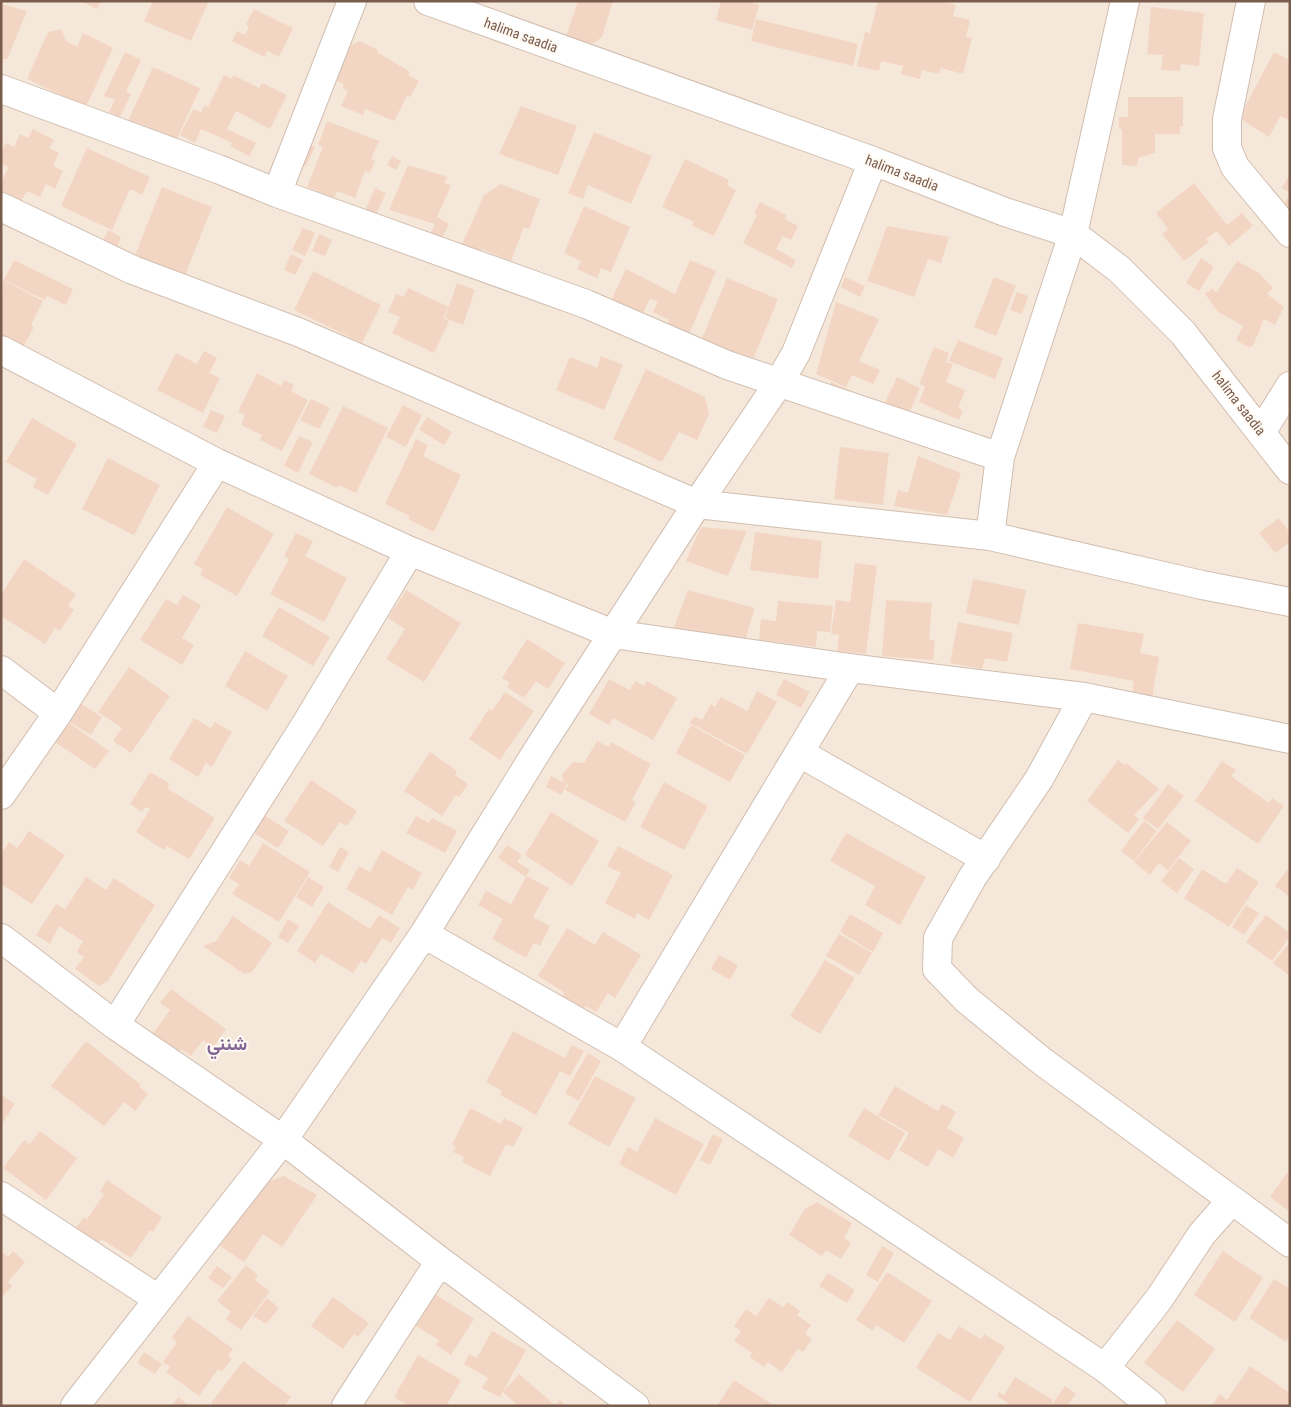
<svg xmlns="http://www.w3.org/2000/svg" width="1291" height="1407" font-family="'Roboto Condensed',Vazirmatn,sans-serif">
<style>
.residential{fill:#f5e8da}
.building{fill:#f3d5c3}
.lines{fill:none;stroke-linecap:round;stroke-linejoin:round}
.minor-casing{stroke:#d1beb0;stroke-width:30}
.minor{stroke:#fff;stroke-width:28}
.labels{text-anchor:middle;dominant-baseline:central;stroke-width:4;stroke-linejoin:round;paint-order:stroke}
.street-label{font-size:14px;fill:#7a5c4d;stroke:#fffaf3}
.district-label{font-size:19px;font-weight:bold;fill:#846695;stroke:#fffaf3}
</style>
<rect width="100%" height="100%" fill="#fdf6ec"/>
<!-- residential -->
<path class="residential" d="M1,1h1289v1405h-1289z"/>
<!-- building -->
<path class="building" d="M81,1h20l-4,8z
M153,1h56l-18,40 -47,-20z
M578,1h35l-11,36 -8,6 -12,-1 -16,-6z
M721,1h25l13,4 -7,25 -36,-10z
M878,1h65l13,4 -3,11 17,4 -4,17 6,1 -9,36 -22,-6 -2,6 -17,-4 -2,9 -19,-5 2,-8 -22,-5 -2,10 -22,-5 8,-34 5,1z
M1,4l26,7 -20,48h-6z
M1151,7l53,6 -5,53 -18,-2 -1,7 -19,-1 2,-15 -16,-1z
M254,9l39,19 -14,29 -12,-6 -2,6 -33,-16 5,-10 8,4 4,-9 -3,-2z
M756,19l102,25 -5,22 -102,-25z
M61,29l5,12 11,6 6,-14 30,15 -27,59 -59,-28 21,-47z
M359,41l19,9 -1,2 33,20 -2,3 11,6 -9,16 -3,-1 -13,25 -29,-12 -2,6 -22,-9 7,-15 -6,-3 2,-4 -16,-7 19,-29z
M125,52l16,8 -15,32 5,2 -11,23 -11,-5 6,-12 -11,-4z
M1274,52l16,8v58l-1,2 -9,-4 -11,21 -30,-19z
M153,67l47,21 -25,55 -47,-22z
M224,75l8,4 1,-4 26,13 3,-5 25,12 -17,34 -34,-18 -9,18 29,14 -7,13 -19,-10 2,-3 -31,-14 -6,14 -15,-8 13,-26 8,3 4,-7 3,2z
M1128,97h55v30l-3,-1v8h-25v19l-17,5 -1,8 -15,-1v-36h-3v-12h9z
M521,106l56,20 -19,49 -59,-21z
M327,121l52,20 -8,18 4,2 -5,12 -5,-2 -10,27 -18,-7 -3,7 -27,-11 16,-40 -5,-2z
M33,129l21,11 -5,8 10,5 -6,13 10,5 -8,18 -9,-5 -6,13 -13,-6 -7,12 -19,-9v-12l8,-15 -8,-4v-10l5,-10 8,4 6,-13 8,4z
M594,132l58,24 -21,48 -43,-19 -5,14 -15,-6z
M302,140l13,7 -9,19 -13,-6z
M87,148l63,29 -8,18 -12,-6 -18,41 -51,-24z
M392,156l9,5 -5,9 -9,-5z
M685,159l44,21 -2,5 9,5 -22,46 -22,-10 2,-4 -32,-15z
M408,165l40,12 -4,6 7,2 -14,32 12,7 -11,23 -11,-6 8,-17 -46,-14z
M1290,174v19l-8,-5z
M1194,183l33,42 15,-12 11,13 -24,20 -12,-15 -11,8 3,3 -25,19 -22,-27 6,-5 -12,-16z
M501,184l39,15 -11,30 -5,-2 -13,34 -29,-12 -2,6 -19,-8 23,-52z
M162,187l50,20 -30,76 -50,-20z
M375,188l11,5 -11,23 -10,-5z
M1290,193v23l-6,-12z
M760,202l27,13 -2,4 13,7 -7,14 -8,-4 -7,13 20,11 -4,8 -49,-25 14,-28 -3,-1z
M584,206l46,21 -19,45 -10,-4 -4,10 -20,-9 4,-8 -17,-8z
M887,226l62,11 -8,26 -13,-4 -14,38 -47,-16z
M303,228l12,5 -10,23 -13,-6z
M108,230l13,7 -4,10 -14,-6z
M319,234l13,6 -7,16 -13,-5z
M291,254l12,6 -8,15 -11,-5z
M1201,258l13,9 -15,24 -13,-8z
M14,260l59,29 -7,16 -19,-9 -2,4 -41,-20z
M690,260l26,11 -29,68 -21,-10 3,-9 -16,-8 5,-10 -8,-4 -9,20 -31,-15 16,-34 49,25z
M1237,261l22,12 14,15 -6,6 17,13 -9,18 -11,-6 -11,27 -5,1 -12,-7 7,-14 -26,-15 -12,-17 8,-6 3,5z
M313,271l68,34 -19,38 -68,-33z
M845,277l20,9 -5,11 -19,-10z
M994,277l22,9 -20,50 -22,-9z
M727,278l51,21 -26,63 -51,-21z
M3,280l40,21 -12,24 3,2 -11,20 -22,-11z
M457,283l18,7 -12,35 -18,-7z
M408,288l41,19 -6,11 6,3 -15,32 -42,-20 8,-16 -12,-5 8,-18 8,3z
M1017,292l11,4 -6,18 -12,-4z
M836,302l43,17 -20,42 21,9 -7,14 -21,-9 -6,12 -30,-13z
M958,340l45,18 -8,21 -46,-18z
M934,347l15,6 -3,9 7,2 -7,18 19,8 -7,18 5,3 -4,9 -40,-18 6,-15 -6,-3z
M204,351l13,7 -8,15 11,5 -17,35 -46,-23 19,-37 21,11z
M601,356l22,9 -19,45 -48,-20 14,-33 27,11z
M646,369l59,28 4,17 -12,26 -18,-8 -17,30 -49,-23z
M257,373l24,13 3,-6 10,5 -3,6 17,9 -26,51 -22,-11 2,-5 -21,-10 4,-10 -7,-3z
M897,377l23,11 -11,25 -24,-11z
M831,382l25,11 -5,11 -25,-11z
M311,399l19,9 -11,21 -19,-9z
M403,405l19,10 -16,32 -20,-10z
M343,406l45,22 -32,65 -18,-8 -1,3 -28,-14z
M211,410l14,6 -8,17 -14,-6z
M427,417l25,15 -8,13 -25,-15z
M32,418l45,26 -29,51 -15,-8 4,-8 -31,-17z
M299,436l14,6 -15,31 -14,-7z
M416,439l12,6 -5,11 38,19 -27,57 -26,-13 2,-3 -25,-12z
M840,447l49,6 -6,52 -49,-6z
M918,456l43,17 -14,42 -53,-9 4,-16 10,3z
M108,458l52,27 -26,50 -52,-26z
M227,507l47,27 -37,62 -37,-21 3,-6 -9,-5z
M1279,518l11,15v9l-15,11 -16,-20z
M701,527l46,4 -19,45 -42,-15z
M755,532l67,9 -4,38 -68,-9z
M296,533l17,8 -8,15 42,22 -23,44 -54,-28 19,-35 -5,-3z
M24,559l52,35 -8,12 6,4 -14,21 -5,-3 -10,16 -44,-28v-21z
M855,563l22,3 -11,88 -29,-3 2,-16 -8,-1 5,-34 14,2z
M973,579l53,11 -7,35 -53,-12z
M406,590l55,33 -37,59 -38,-23 19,-30 -17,-11z
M688,590l67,18 -10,32 -73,-8z
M183,595l18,10 -19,33 12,7 -12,20 -42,-25 26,-41 11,6z
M886,600l46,3 -3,37h6l-2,20 -51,-4z
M778,601l55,5 -3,26 -13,-1 -1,16 -57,-7 2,-21 15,2z
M279,607l51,30 -17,29 -51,-30z
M958,622l55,11 -6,29 -22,-4 -3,11 -32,-6z
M1078,623l66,11 -4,19 19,4 -7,41 -20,-3 2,-14 -64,-12z
M527,639l38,24 -17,26 -12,-8 -12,17 -17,-11 3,-4 -8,-5z
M245,651l43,25 -21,35 -42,-25z
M129,667l41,29 -39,57 -18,-12 9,-13 -24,-16z
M609,679l21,11 5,-9 9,5 3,-5 30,17 -24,42 -40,-22 -4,7 -20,-11z
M784,679l26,13 -9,16 -25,-13z
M757,691l20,11 -30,52 -57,-31 4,-7 8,4 9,-16 4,3 6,-10 26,14z
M505,692l29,19 -34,49 -31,-21 20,-30 3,2z
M78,702l24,15 -11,18 -24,-14z
M194,718l17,10 4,-6 17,10 -20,35 -6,-4 -8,14 -29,-18z
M69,723l40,28 -14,18 -40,-27z
M691,725l54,30 -15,27 -54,-29z
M597,741l12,6 2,-5 40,22 -19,36 4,2 -11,20 -60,-32 3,-5 2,1 -6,-4 -2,-5 1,-4 10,-11 11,1z
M430,752l27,19 -2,4 13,9 -9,13 -3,-2 -14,21 -38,-25z
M1118,760l6,5 2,-2 33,26 -25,26 5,4 -11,14 -41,-32z
M1222,761l14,9 -5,6 38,27 3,-5 12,8 -26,38 -63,-43z
M150,772l20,12 -3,4 48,30 -26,41 -22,-13 -3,4 -28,-18 14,-23 -5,-2 -3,5 -12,-8z
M551,776l16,8 -6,11 -15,-8z
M311,780l46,31 -10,15 -7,-4 -17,24 -39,-25z
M664,782l44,24 -24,44 -44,-23z
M1168,784l16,12 -26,33 -15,-11z
M551,812l48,29 -27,45 -47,-31z
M262,814l27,17 -11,17 -27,-17z
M416,816l13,7 3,-5 25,13 -12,22 -39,-20z
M1144,821l13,10 -23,30 -13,-10z
M1167,822l24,19 -23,29 -9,-7 -9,12 -16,-13z
M29,831l36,24 -33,49 -31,-20v-30l8,-12 8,6z
M846,833l80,44 -26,48 -35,-20 10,-19 -45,-25z
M263,843l47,29 -31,50 -47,-28 7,-10 -10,-6 11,-18 9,6z
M507,845l15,10 -5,7 13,8 -4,6 23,12 -16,29 17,9 -10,20 -6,-3 -8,15 -34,-19 11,-20 -25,-14 8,-14 25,13 15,-27 -28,-19z
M618,846l55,29 -24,45 -12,-7 -2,6 -30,-16 16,-30 -14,-7z
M340,847l9,5 -11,20 -9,-5z
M382,850l40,23 -9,17 -5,-3 -16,28 -46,-26 13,-23 11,6z
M1179,858l15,11 -17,24 -16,-12z
M1290,866v31l-15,-11z
M1237,868l22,14 -30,45 -45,-29 18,-29 24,15z
M86,877l20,13 8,-12 41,27 -47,76 -9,5 -24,-17 9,-12 -7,-5 6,-11 -24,-15 -9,18 -14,-9 20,-31 9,5z
M308,877l16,10 -12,20 -16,-10z
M328,902l42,27 9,-14 21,13 -9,15 -9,-5 -16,26 -5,-3 -8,12 -32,-19 -6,9 -18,-12z
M1246,905l13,8 -15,22 -12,-8z
M850,914l33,19 -10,19 -33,-20z
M1266,915l24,18v3l-18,25 -26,-19z
M233,916l39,27 -20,29 -8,2 -41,-28 13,-5z
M288,919l11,7 -11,17 -10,-6z
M567,928l28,17 8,-13 38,23 -26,43 -7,-5 -12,19 -10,-6 -2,3 -22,-13 2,-4 -26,-16z
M839,934l33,19 -13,22 -33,-19z
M1290,942v34l-17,-13z
M719,955l19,10 -8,15 -19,-11z
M825,960l30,18 -35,56 -30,-18z
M171,989l55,40 -13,18 -10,-7 -12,16 -10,-7 -3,5 -26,-19 18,-25 -10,-7z
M513,1031l52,27 7,-13 12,6 -14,25 -10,-5 -24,44 -36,-20 2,-4 -16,-9z
M86,1041l54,43 -1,2 9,8 -13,17 -11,-9 -20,24 -53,-40z
M588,1053l13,8 -22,40 -14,-8z
M595,1076l41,22 -27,49 -41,-23z
M895,1086l43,25 4,-7 14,8 -9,16 17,10 -11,20 -15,-9 -10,18 -29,-17 10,-17 -31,-18z
M1,1095l14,9 -14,21z
M470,1108l31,16 3,-6 19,10 -10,19 -7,-3 -16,32 -28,-14 2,-5 -11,-5 3,-5 -4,-2z
M864,1108l41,25 -16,28 -41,-25z
M655,1118l49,26 -28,51 -57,-31 9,-17 9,5z
M40,1131l37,27 -31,42 -43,-32 21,-28 6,4z
M713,1134l10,5 -13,26 -10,-5z
M1290,1169v43l-20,-15z
M284,1176l33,19 -35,52 -19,-13 -19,28 -24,-16 44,-63z
M107,1180l55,37 -9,15 -3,-2 -19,28 -30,-19 -3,5 -23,-15 9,-12 3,2 17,-25 -4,-3z
M817,1202l35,21 -8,15 7,5 -10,16 -15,-9 -4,6 -33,-21 16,-26z
M882,1246l12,7 -16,29 -12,-7z
M1,1251l7,6 5,-6 12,11 -17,20 4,4 -11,12z
M1223,1251l40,27 -28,44 -41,-27z
M246,1265l12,10 -3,5 15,11 -29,39 -15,-11 5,-7 -14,-11z
M217,1266l15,11 -9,11 -15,-10z
M887,1272l45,29 -28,42 -28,-18 -3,6 -17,-11z
M828,1273l27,17 -8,13 -28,-17z
M1274,1279l16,10v47l-4,6 -37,-24z
M435,1294l39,25 -23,36 -15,-10 3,-5 -23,-14z
M333,1297l36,26 -11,14 -4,-3 -11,15 -32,-23z
M267,1298l12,10 -13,16 -13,-8z
M769,1298l14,9 4,-5 13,9 -3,4 14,10 -6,9 7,5 -9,13 -5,-3 -16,23 -14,-10 -4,5 -14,-10 2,-4 -18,-12 7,-10 -7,-5 12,-17 10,7z
M188,1316l45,33 -5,6 4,4 -10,13 -4,-3 -19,27 -33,-24 4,-5 -7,-5 14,-20 -5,-5z
M1177,1320l38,29 -32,43 -39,-29z
M959,1326l22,13 3,-5 21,13 -35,55 -54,-34 22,-35 12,7z
M492,1331l34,19 -26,47 -18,-9 6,-10 -24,-14 5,-10 8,4z
M144,1352l18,12 -7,10 -18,-11z
M418,1355l43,25 -15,26h-37l-15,-9z
M243,1361l48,36 -7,9h-70l-3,-3z
M1250,1366l40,27v13h-78l8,-12 7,6z
M519,1374l36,31 5,-5 7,6h-53l2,-2 -13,-12z
M1015,1377l38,23 -3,6h-44l2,-3 -11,-7 2,-4 5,3z
M734,1380l38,24 -1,2h-54z
M1065,1386l11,8 -9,12h-16z
M178,1397l12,9h-18z"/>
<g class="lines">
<!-- minor casing -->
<g class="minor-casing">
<path id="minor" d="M428,1l445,160 132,51 68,22 46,35 64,64 107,137
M1251,1l-24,118v29l8,19 55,66
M1,89l217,80 59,24 309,111 141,61 273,92
M277,193l75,-192
M1,207l132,63 165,62 399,172 293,32 212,49 88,17
M1,350l216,113 193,88 203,83 237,34 234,29 206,42
M1262,431l28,-45
M990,536l10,-79 73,-223 52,-233
M1,670l57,43
M1084,697l-45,82 -67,99 -34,60 -1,31 30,31 76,62 189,138
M800,753l186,106
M1,795l57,-82 159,-250
M424,934l198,113 483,321 54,-69 43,-65 30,-34 58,43
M1,938l114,87 168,115 157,121 195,145
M115,1025l191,-301 104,-173
M622,1047l228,-379
M1,1196l157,103
M1105,1368l47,38
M75,1406l208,-266 141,-206 115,-186 158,-244 83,-123 16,-28 77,-192
M346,1406l94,-145"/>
</g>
<!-- minor -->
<use href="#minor" class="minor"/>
</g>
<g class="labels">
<!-- street labels -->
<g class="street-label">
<text transform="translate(521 35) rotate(20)">halima saadia</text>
<text transform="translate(902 173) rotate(21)">halima saadia</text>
<text transform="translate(1239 403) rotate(52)">halima saadia</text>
</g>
<!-- district labels -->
<g class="district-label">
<text x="227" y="1043">شنني</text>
</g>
</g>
<!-- border -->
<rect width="1291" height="1407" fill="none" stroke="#7a5c4d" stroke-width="5"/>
</svg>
